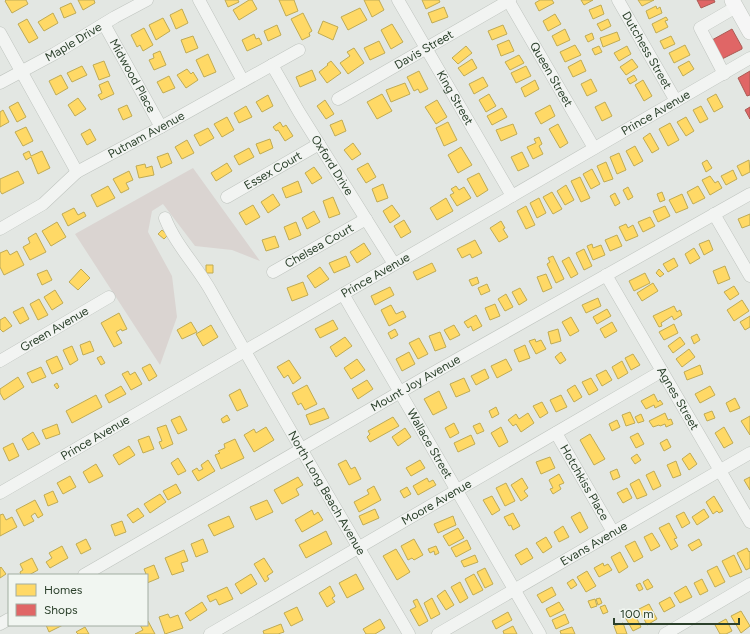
<svg xmlns="http://www.w3.org/2000/svg" width="750" height="634" font-family="Figtree,sans-serif">
<style>
.green{fill:#dad4d1}
.homes{fill:#ffd966;stroke:#bfab54}
.shops{fill:#e06666;stroke:#aa5b54}
.lines{fill:none;stroke-linecap:round;stroke-linejoin:round}
.minor-casing{stroke:#bfc4bf;stroke-width:13}
.major-casing{stroke:#c0c5bf;stroke-width:16}
.minor{stroke:#f2f4f2;stroke-width:12}
.major{stroke:#f6f6f6;stroke-width:15}
.labels{text-anchor:middle;dominant-baseline:central;stroke-width:4;stroke-linejoin:round;paint-order:stroke}
.street-label{font-size:12px;fill:#2b402b;stroke:#f1f6f1}
</style>
<rect width="100%" height="100%" fill="#e3e7e3"/>
<!-- green -->
<path class="green" d="M193,168l67,93 -28,-11 -37,-4 -32,-42 -11,7 -4,21 24,44 5,41 -17,48 -85,-131z"/>
<!-- homes -->
<path class="homes" d="M6,0h20l2,4 -16,9 -7,-12z
M78,0h16l1,3 -12,7z
M225,0h13l1,2 -11,5z
M249,0h3l5,9 -18,11 -6,-10z
M279,0h15l4,11 -12,5z
M364,0h15l5,10 -12,7z
M422,0h17l1,2 -14,7z
M540,0h12l2,3 -15,8 -4,-8z
M581,0h12l-9,5z
M638,0h16l-12,6z
M71,3l5,10 -12,5 -4,-10z
M601,5l3,9 -11,5 -4,-9z
M656,6l1,3 3,-2 2,6 -13,6 -3,-8z
M444,7l4,10 -16,6 -4,-10z
M360,8l7,12 -19,10 -7,-13z
M182,9l6,14 -12,6 -6,-14z
M53,13l5,10 -14,8 -6,-9z
M303,13l9,18 -3,2 1,3 -8,4 -11,-21z
M555,14l6,10 -13,7 -5,-10z
M666,17l2,3 -3,1 3,6 -12,6 -4,-9z
M163,18l7,13 -14,9 -7,-15z
M27,19l11,19 -9,5 -11,-19z
M608,19l3,7 -10,5 -4,-7z
M323,21l15,6 -5,13 -15,-7z
M392,24l11,18 -12,7 -10,-19z
M277,25l4,10 -13,6 -4,-10z
M503,25l4,9 -15,6 -4,-9z
M144,28l9,17 -10,6 -3,-6 -3,2 -6,-12z
M565,29l5,11 -13,6 -5,-10z
M617,32l3,8 -17,7 -3,-9z
M592,33l2,6 -6,3 -3,-6z
M254,34l2,5 3,-1 3,6 -15,7 -5,-11z
M193,36l5,12 -12,5 -5,-13z
M671,36l4,8 -11,5 -4,-8z
M509,40l5,11 -13,5 -4,-11z
M379,41l6,12 -15,7 -6,-12z
M575,45l6,10 -16,7 -5,-10z
M685,45l5,10 -16,8 -5,-10z
M466,46l6,7 -14,11 -6,-6z
M599,46l3,6 -7,3 -3,-6z
M627,46l4,8 -12,7 -5,-8z
M354,48l10,15 -16,11 -8,-11 10,-7 -3,-4z
M160,51l6,14 -12,5 -5,-10 5,-2 -1,-4z
M208,54l8,18 -12,5 -8,-17z
M519,55l5,8 -14,7 -5,-8z
M472,59l5,9 -13,8 -6,-8z
M632,59l6,8 -12,8 -6,-8z
M581,60l5,11 -13,6 -5,-10z
M104,61l6,15 -11,4 -6,-15z
M331,61l10,12 -14,10 -8,-11 9,-7 -1,-1z
M689,61l5,8 -11,7 -5,-9z
M82,66l5,9 -15,7 -5,-9z
M526,66l5,10 -15,7 -5,-10z
M187,69l4,5 2,-2 5,8 -12,8 -9,-13z
M312,70l4,10 -16,7 -4,-10z
M419,71l9,18 -8,4 -2,-4 -4,2 -7,-14z
M61,75l7,13 -12,7 -7,-14z
M634,75l3,5 -7,4 -3,-5z
M169,76l6,12 -12,5 -6,-11z
M483,77l5,9 -14,8 -5,-10z
M591,79l6,12 -10,5 -6,-12z
M535,80l4,9 -14,8 -4,-9z
M643,80l9,16 -8,5 -9,-16z
M108,81l6,13 -13,6 -3,-5 4,-2 -3,-8z
M405,83l5,11 -19,8 -5,-12z
M382,94l10,17 -15,8 -10,-17z
M489,94l7,12 -10,6 -7,-12z
M716,94l7,13 -9,5 -7,-13z
M268,95l5,11 -11,6 -6,-10z
M78,98l8,11 -11,7 -7,-11z
M325,100l9,14 -8,5 -9,-13z
M437,100l10,17 -11,7 -11,-17z
M18,102l8,15 -9,5 -8,-15z
M605,102l7,14 -10,5 -7,-14z
M127,105l5,11 -9,4 -5,-11z
M550,105l5,11 -14,8 -6,-11z
M246,106l6,11 -13,6 -5,-10z
M701,106l7,13 -8,4 -7,-13z
M502,108l5,9 -15,8 -5,-9z
M3,110l6,12 -9,5v-15z
M227,117l7,13 -12,7 -8,-13z
M686,117l8,14 -8,5 -9,-14z
M342,120l4,11 -11,5 -5,-11z
M280,122l3,5 3,-2 7,11 -8,5 -7,-11 -2,1 -3,-4z
M448,122l9,18 -13,6 -8,-18z
M670,123l9,17 -11,6 -9,-17z
M513,124l4,10 -16,7 -5,-11z
M558,124l10,19 -8,5 -11,-19z
M26,127l7,14 -10,5 -8,-14z
M208,128l6,10 -14,8 -6,-11z
M90,129l6,11 -9,5 -6,-11z
M650,133l9,16 -7,4 -9,-15z
M539,137l3,7 -3,2 4,8 -10,5 -6,-12 9,-4 -2,-4z
M270,139l3,9 -13,6 -4,-10z
M187,140l7,13 -12,6 -7,-12z
M353,143l8,11 -9,6 -8,-10z
M635,146l8,15 -9,5 -8,-15z
M461,147l11,18 -14,8 -10,-18z
M249,148l5,9 -15,8 -5,-9z
M29,151l2,5 11,-5 8,17 -12,6 -7,-17 -5,3 -3,-6z
M522,152l7,14 -11,5 -7,-14z
M168,153l4,10 -11,5 -4,-11z
M619,153l7,17 -9,4 -7,-17z
M707,160l5,8 -6,4 -4,-9z
M749,160l1,12 -8,4 -5,-10z
M606,162l7,17 -9,3 -7,-16z
M227,163l5,8 -16,10 -5,-8z
M368,163l8,14 -10,6 -9,-14z
M145,164l1,4 6,-2 2,9 -15,3 -3,-12z
M314,167l8,11 -10,6 -7,-11z
M592,169l8,15 -9,5 -8,-15z
M733,170l4,9 -11,6 -5,-9z
M18,171l6,12 -22,11 -2,-3v-12z
M129,171l4,9 -7,3 3,6 -8,4 -8,-14z
M479,173l9,17 -11,7 -10,-18z
M710,176l5,7 3,-2 4,7 -12,7 -8,-15z
M580,177l10,21 -9,4 -10,-21z
M298,181l4,11 -16,6 -4,-10z
M383,184l5,14 -11,4 -5,-13z
M566,185l8,15 -9,5 -8,-14z
M108,186l7,12 -18,9 -6,-12z
M456,186l3,4 5,-3 7,11 -14,8 -7,-11 4,-2 -3,-4z
M698,186l7,12 -12,6 -6,-12z
M628,187l5,10 -5,3 -5,-10z
M552,192l10,17 -9,5 -10,-17z
M662,192l3,8 -5,2 -3,-8z
M615,193l5,10 -5,3 -5,-10z
M273,194l7,11 -12,8 -7,-11z
M682,194l6,14 -12,5 -7,-13z
M333,197l7,17 -11,4 -6,-17z
M446,198l7,13 -16,9 -7,-12z
M539,198l7,15 -9,5 -7,-15z
M253,205l7,12 -14,8 -7,-12z
M392,205l8,11 -10,7 -7,-12z
M526,206l9,19 -9,4 -9,-18z
M665,206l5,10 -12,6 -5,-11z
M74,208l4,7 6,-3 2,4 -18,10 -6,-12z
M314,211l6,11 -13,7 -5,-11z
M750,214v11l-8,3 -4,-9z
M650,217l5,9 -12,6 -5,-10z
M404,220l7,12 -10,6 -7,-12z
M501,221l4,7 -2,1 5,8 -9,5 -9,-14z
M57,222l9,15 -15,9 -9,-15z
M296,222l5,13 -12,5 -5,-13z
M626,224l2,4 5,-3 5,11 -12,5 -7,-14z
M162,230l6,5 -4,4 -6,-5z
M36,233l10,19 -16,8 -7,-13 7,-4 -2,-5z
M617,235l5,11 -12,5 -5,-11z
M275,236l4,11 -13,4 -4,-11z
M475,240l7,13 -10,5 -2,-4 -8,4 -5,-9z
M709,240l4,10 -9,5 -5,-11z
M364,243l7,11 -14,9 -7,-11z
M592,244l1,4 8,-3 4,10 -12,5 -6,-14z
M694,248l6,10 -10,6 -5,-10z
M584,249l8,17 -8,4 -8,-17z
M7,250l3,5 7,-4 7,14 -20,10 -4,-8v-14z
M346,256l4,10 -16,7 -5,-10z
M553,256l11,23 -8,4 -9,-19 3,-2 -2,-4z
M569,257l9,17 -7,4 -9,-17z
M674,258l4,8 -10,6 -5,-8z
M432,263l4,8 -19,9 -4,-8z
M206,265h7v8h-7z
M725,266l5,13 -12,5 -5,-13z
M320,267l9,12 -14,9 -8,-12z
M81,269l9,9 -12,12 -9,-8z
M659,269l5,5 -4,3 -4,-4z
M47,270l5,10 -10,5 -5,-11z
M645,273l5,10 -16,8 -5,-10z
M546,274l6,14 -9,4 -6,-15z
M477,277l2,6 -7,3 -3,-6z
M303,282l5,13 -16,6 -5,-13z
M653,283l5,8 -16,10 -5,-8z
M487,284l3,7 -9,4 -3,-7z
M734,286l5,8 -9,6 -6,-8z
M390,287l4,8 -19,10 -4,-9z
M520,288l7,12 -8,5 -7,-13z
M55,290l8,13 -11,7 -8,-13z
M506,294l7,13 -8,4 -7,-12z
M598,298l3,8 -15,7 -4,-8z
M39,299l9,16 -10,5 -8,-16z
M742,300l7,11 -15,10 -7,-11z
M495,304l5,12 -10,4 -5,-12z
M391,305l5,9 7,-3 3,6 -17,9 -8,-16z
M674,306l3,6 3,-2 2,5 -8,5 -2,-4 -11,7 1,3 -3,1 -6,-11z
M23,307l6,12 -9,5 -7,-12z
M607,309l4,7 -14,8 -4,-7z
M119,313l8,16 -5,2 -1,-2 -5,3 6,11 -8,4 -13,-24z
M476,315l6,11 -9,5 -2,-5 -3,2 -4,-6z
M750,316v11l-5,3 -5,-8z
M5,317l7,9 -9,6 -3,-3v-9z
M571,317l8,14 -9,5 -8,-14z
M333,320l5,9 -18,9 -5,-9z
M191,322l6,10 -15,7 -5,-9z
M612,322l5,9 -12,7 -5,-9z
M674,324l4,9 -14,7 -5,-8z
M211,325l7,12 -15,9 -7,-12z
M454,325l6,10 -10,5 -6,-10z
M395,329l3,6 -7,4 -3,-6z
M558,329l3,12 -10,3 -3,-12z
M440,332l6,15 -11,4 -6,-15z
M697,334l3,6 -6,4 -3,-7z
M345,337l7,9 -16,11 -6,-10z
M680,337l5,7 -12,9 -5,-7z
M419,338l9,16 -10,5 -9,-16z
M535,339l1,3 5,-2 5,9 -10,5 -7,-13z
M90,341l4,10 -11,4 -3,-10z
M525,345l5,13 -11,4 -5,-12z
M72,346l6,14 -8,5 -7,-15z
M689,349l6,8 -13,10 -6,-8z
M409,352l6,12 -13,7 -6,-12z
M561,352l5,8 -6,4 -5,-7z
M633,354l7,11 -9,5 -6,-12z
M57,356l6,13 -11,5 -6,-13z
M101,356l4,7 -4,2 -4,-7z
M357,359l8,11 -14,9 -7,-11z
M506,359l6,11 -15,8 -6,-12z
M289,360l12,18 -8,6 -5,-9 -4,3 -7,-11z
M622,361l6,12 -10,6 -6,-12z
M150,364l7,12 -8,5 -7,-13z
M700,365l3,9 -16,6 -3,-8z
M41,367l5,10 -14,6 -5,-10z
M485,369l4,9 -13,7 -5,-9z
M606,370l6,10 -10,6 -6,-11z
M128,371l2,4 5,-3 7,12 -11,6 -9,-16z
M18,377l6,10 -20,13 -4,-7v-4z
M464,378l6,13 -14,6 -6,-13z
M591,378l7,12 -9,5 -7,-13z
M367,380l6,9 -15,10 -6,-10z
M57,383l2,4 -2,2 -3,-4z
M307,385l10,19 -12,6 -4,-7 -3,2 -6,-12z
M575,385l7,12 -8,5 -7,-12z
M121,386l5,8 -17,9 -4,-8z
M710,386l5,9 -15,8 -5,-9z
M240,389l8,17 -11,5 -8,-16z
M439,391l8,17 -14,7 -9,-16z
M654,394l4,8 2,-2 3,4 -8,4 -1,-3 -8,4 -5,-8z
M96,395l6,12 -30,16 -6,-12z
M561,395l6,12 -11,5 -6,-12z
M735,398l5,10 -10,4 -4,-9z
M542,402l6,11 -8,5 -7,-12z
M496,407l3,7 -7,4 -3,-7z
M324,408l5,10 -19,7 -4,-10z
M712,411l3,7 -8,3 -3,-7z
M630,412l5,11 -9,3 -4,-11z
M528,413l6,10 -13,9 -5,-8 -3,2 -5,-6 8,-6 3,5z
M665,413l3,7 3,-1 2,5 -7,3 -1,-3 -5,2 -1,-1 -6,2 -4,-6z
M641,414l3,7 -6,2 -3,-6z
M227,415l3,5 -7,3 -2,-4z
M180,416l7,14 -9,4 -7,-14z
M750,416v19l-9,-14z
M393,417l6,9 -29,16 -3,-5 3,-3 -2,-3z
M617,420l3,7 -8,4 -3,-7z
M454,423l5,10 -9,5 -5,-10z
M480,423l4,8 -7,3 -4,-8z
M57,424l3,10 -14,5 -4,-9z
M166,425l7,19 -11,5 -3,-7 3,-1 -5,-13z
M266,427l8,13 -20,12 -10,-17 10,-6 2,4z
M501,427l7,15 -9,5 -8,-14z
M724,427l9,16 -9,5 -9,-15z
M405,428l6,9 -13,9 -6,-9z
M33,432l7,12 -12,6 -6,-11z
M638,433l6,11 -8,4 -6,-11z
M590,434l15,25 -11,6 -14,-25z
M471,435l4,9 -17,8 -4,-9z
M149,436l5,13 -11,4 -5,-13z
M235,439l9,19 -23,11 -6,-14 5,-2 -2,-2 7,-3 -1,-4z
M667,439l4,8 -7,4 -4,-8z
M13,443l6,13 -10,5 -6,-13z
M129,446l6,9 -16,10 -6,-10z
M690,453l7,11 -8,6 -7,-11z
M637,454l4,6 -6,4 -4,-6z
M550,457l5,11 -14,6 -5,-12z
M178,458l8,13 -8,4 -7,-12z
M208,460l7,11 -17,10 -6,-10 5,-3 2,3 4,-2 -2,-4z
M346,460l5,9 4,-2 6,12 -12,6 -11,-21z
M420,460l5,8 -14,8 -5,-8z
M676,461l5,14 -8,3 -6,-13z
M96,464l7,12 -14,7 -6,-11z
M617,469l3,8 -7,3 -3,-8z
M654,471l7,15 -8,4 -7,-15z
M559,474l5,9 -5,2 2,4 -8,5 -3,-5 3,-1 -4,-8z
M70,476l6,11 -13,7 -6,-11z
M298,477l5,8 -7,4 3,6 -17,9 -8,-14z
M750,477v13l-6,-10z
M427,478l2,4 4,-2 3,5 -18,10 -5,-9z
M522,478l6,10 -4,3 4,5 -7,5 -10,-16z
M639,479l8,16 -10,4 -7,-15z
M506,483l9,18 -10,5 -9,-18z
M176,484l5,9 -13,7 -5,-9z
M374,486l7,14 -22,12 -5,-10 15,-8 -2,-4z
M407,487l4,7 -7,4 -4,-7z
M627,488l5,10 -9,5 -6,-10z
M53,491l5,11 -10,4 -4,-11z
M160,494l6,8 -16,11 -6,-9z
M492,496l8,14 -8,5 -9,-15z
M714,496l9,15 -4,2 -2,-2 -4,3 -7,-12z
M35,500l8,15 -5,3 -3,-5 -4,3 3,5 -10,5 -8,-16z
M267,500l6,12 -17,8 -6,-13z
M138,508l6,8 -11,7 -6,-8z
M375,509l4,9 -16,7 -4,-9z
M704,509l5,8 -12,8 -5,-8z
M312,510l2,5 4,-3 5,8 -21,12 -7,-12z
M580,512l8,16 -8,5 -9,-16z
M684,512l6,11 -8,5 -6,-12z
M513,513l7,13 -7,4 -2,-5 -2,1 -5,-9z
M3,514l3,6 6,-3 5,10 -17,9v-21z
M229,516l5,11 -20,9 -6,-11z
M453,516l3,9 -18,8 -4,-9z
M122,521l4,11 -11,4 -4,-11z
M669,523l8,15 -3,1 4,7 -7,4 -12,-22z
M563,526l6,11 -10,5 -5,-10z
M458,528l6,10 -15,8 -6,-10z
M326,531l6,13 -26,14 -7,-13z
M652,533l8,13 -9,5 -7,-14z
M546,537l6,10 -9,6 -7,-10z
M86,539l5,10 -10,5 -5,-10z
M203,539l5,13 -12,5 -5,-13z
M414,539l9,16 -9,5 -2,-2 -4,2 -7,-14z
M699,539l3,6 -10,6 -4,-6z
M467,540l4,9 -15,8 -5,-9z
M635,541l8,16 -9,5 -9,-16z
M62,546l6,12 -18,10 -4,-6 6,-4 -3,-5z
M436,546l3,7 -4,2 -1,-4 -4,2 -2,-4z
M527,548l6,10 -12,7 -6,-10z
M747,548l2,4 1,-1v17l-4,2 -9,-17z
M396,549l14,23 -13,8 -14,-24z
M184,550l4,11 -7,2 3,8 -12,4 -7,-17z
M620,552l8,15 -9,6 -8,-16z
M475,555l3,7 -14,5 -3,-6z
M734,555l8,17 -12,5 -8,-16z
M32,558l6,12 -9,5h-8l-1,-3 3,-2 -3,-6z
M264,558l9,14 -6,4 2,3 -4,3 -11,-18z
M603,563l1,3 4,-2 4,6 -13,7 -5,-9z
M154,565l5,13 -12,5v-8h-4l3,-1 -2,-5z
M717,566l8,16 -10,5 -8,-16z
M1,567l5,7 -6,4v-10z
M485,568l8,16 -8,4 -8,-16z
M587,571l9,15 -10,6 -9,-15z
M251,574l6,10 -16,10 -6,-10z
M356,574l8,15 -17,9 -8,-15z
M474,574l9,16 -10,5 -8,-16z
M573,579l4,6 -6,4 -4,-6z
M648,579l5,8 -6,3 -4,-8z
M702,579l6,12 -8,4 -6,-12z
M460,582l8,16 -8,5 -9,-16z
M640,583l3,6 -4,2 -3,-6z
M330,586l5,10 -3,2 3,4 -8,5 -8,-14z
M686,586l6,11 -12,6 -6,-10z
M227,587l6,12 -14,6 -3,-6 -6,3 -3,-6z
M552,587l4,8 -14,8 -5,-8z
M445,590l9,15 -8,5 -9,-14z
M670,597l5,9 -11,6 -5,-9z
M432,598l8,16 -9,5 -7,-16z
M600,598l2,5 -4,2 -2,-6z
M417,599l11,22 -9,5 -9,-16 6,-3 -3,-6z
M595,599l2,7 -6,2 -3,-7z
M202,602l5,8 -17,11 -5,-8z
M559,602l5,8 -14,7 -4,-8z
M649,604l8,15 -10,6 -8,-16z
M605,605l3,7 -5,2 -3,-7z
M297,607l6,13 -12,6 -7,-13z
M741,611l9,15 -9,7 -10,-17z
M508,612l4,8 -16,9 -4,-8z
M634,613l7,14 -8,4 -8,-14z
M168,614l2,4 8,-3 5,13 -18,6 -6,-17z
M565,614l4,9 -13,6 -4,-9z
M380,619l5,9 -10,6h-9l-3,-5z
M726,619l6,12 -6,3h-6l-5,-9z
M147,621h1l7,13h-20l8,-4 -3,-5h7z
M623,623l4,11h-10l-3,-8z
M281,624l3,8 -6,2h-14l-1,-3z
M46,625h17l-14,7z
M513,626l4,8h-13l-1,-3z
M85,627l4,7h-11l-2,-2z
M572,627l3,7h-14l-1,-3z"/>
<!-- shops -->
<path class="shops" d="M697,0h17l1,2 -14,6z
M732,29l10,18v2l-20,10 -10,-19z
M750,71v24l-3,1 -9,-18z
M750,107v12l-5,-9z"/>
<g class="lines">
<!-- minor casing -->
<g class="minor-casing">
<g id="minor">
<path d="M199,0l44,81"/>
<path id="s1" d="M398,0l114,196"/>
<path id="s2" d="M508,0l86,148"/>
<path id="s3" d="M618,0l58,101"/>
<path id="s4" d="M104,24l57,103"/>
<path d="M0,33l77,139"/>
<path id="s5" d="M272,65l27,47 95,152"/>
<path d="M724,74l-24,-46 36,-21"/>
<path id="s6" d="M0,83l54,-29 61,-37 32,-17"/>
<path id="s7" d="M338,99l172,-99"/>
<path id="s8" d="M227,197l92,-53"/>
<path d="M714,214l36,62"/>
<path id="s9" d="M165,218c11,28 33,49 47,75 64,114 131,228 197,341"/>
<path id="s10" d="M0,229l43,-25 34,-32 84,-45 138,-77"/>
<path id="s11" d="M273,272l93,-53"/>
<path id="s12" d="M606,275l144,247"/>
<path id="s13" d="M343,294l197,340"/>
<path id="s14" d="M0,361l109,-64"/>
<path id="s15" d="M556,433l57,99"/>
<path id="s16" d="M0,493l750,-435"/>
<path id="s17" d="M84,575l342,-198 324,-183"/>
<path d="M0,624l9,-5"/>
<path id="s18" d="M210,634l452,-263"/>
<path id="s19" d="M438,634l312,-181"/>
<path d="M665,634l85,-50"/>
</g>
</g>
<!-- major casing -->
<g class="major-casing">
<path id="major" d="M732,0l18,32"/>
</g>
<!-- minor -->
<use href="#minor" class="minor"/>
<!-- major -->
<use href="#major" class="major"/>
</g>
<g class="labels">
<!-- street labels -->
<g class="street-label">
<text stroke="none"><textPath href="#s6" startOffset="84">Maple Drive</textPath></text>
<text stroke="none"><textPath href="#s7" startOffset="99">Davis Street</textPath></text>
<text stroke="none"><textPath href="#s3" startOffset="58">Dutchess Street</textPath></text>
<text stroke="none"><textPath href="#s2" startOffset="86">Queen Street</textPath></text>
<text stroke="none"><textPath href="#s4" startOffset="59">Midwood Place</textPath></text>
<text stroke="none"><textPath href="#s1" startOffset="113">King Street</textPath></text>
<text stroke="none"><textPath href="#s16" startOffset="758">Prince Avenue</textPath></text>
<text stroke="none"><textPath href="#s10" startOffset="175">Putnam Avenue</textPath></text>
<text stroke="none"><textPath href="#s5" startOffset="117">Oxford Drive</textPath></text>
<text stroke="none"><textPath href="#s8" startOffset="53">Essex Court</textPath></text>
<text stroke="none"><textPath href="#s11" startOffset="53">Chelsea Court</textPath></text>
<text stroke="none"><textPath href="#s16" startOffset="434">Prince Avenue</textPath></text>
<text stroke="none"><textPath href="#s14" startOffset="63">Green Avenue</textPath></text>
<text stroke="none"><textPath href="#s17" startOffset="383">Mount Joy Avenue</textPath></text>
<text stroke="none"><textPath href="#s12" startOffset="143">Agnes Street</textPath></text>
<text stroke="none"><textPath href="#s16" startOffset="110">Prince Avenue</textPath></text>
<text stroke="none"><textPath href="#s13" startOffset="173">Wallace Street</textPath></text>
<text stroke="none"><textPath href="#s15" startOffset="57">Hotchkiss Place</textPath></text>
<text stroke="none"><textPath href="#s9" startOffset="319">North Long Beach Avenue</textPath></text>
<text stroke="none"><textPath href="#s18" startOffset="262">Moore Avenue</textPath></text>
<text stroke="none"><textPath href="#s19" startOffset="180">Evans Avenue</textPath></text>
</g>
</g>
<!-- legend -->
<rect x="8" y="574" width="140" height="52" fill="#f1f6f1" stroke="#a2ada2"/>
<rect x="16" y="584" width="20" height="12" fill="#ffd966" stroke="#a2ada2"/>
<text x="44" y="594" font-size="12" fill="#2b402b">Homes</text>
<rect x="16" y="604" width="20" height="12" fill="#e06666" stroke="#a2ada2"/>
<text x="44" y="614" font-size="12" fill="#2b402b">Shops</text>
<!-- scale -->
<path d="M614 618v6h125v-6" fill="none" stroke="#2b402b" stroke-width="2"/>
<text x="620" y="618" font-size="12" fill="#2b402b" stroke="#f1f6f1" stroke-width="3" paint-order="stroke">100 m</text>
</svg>
